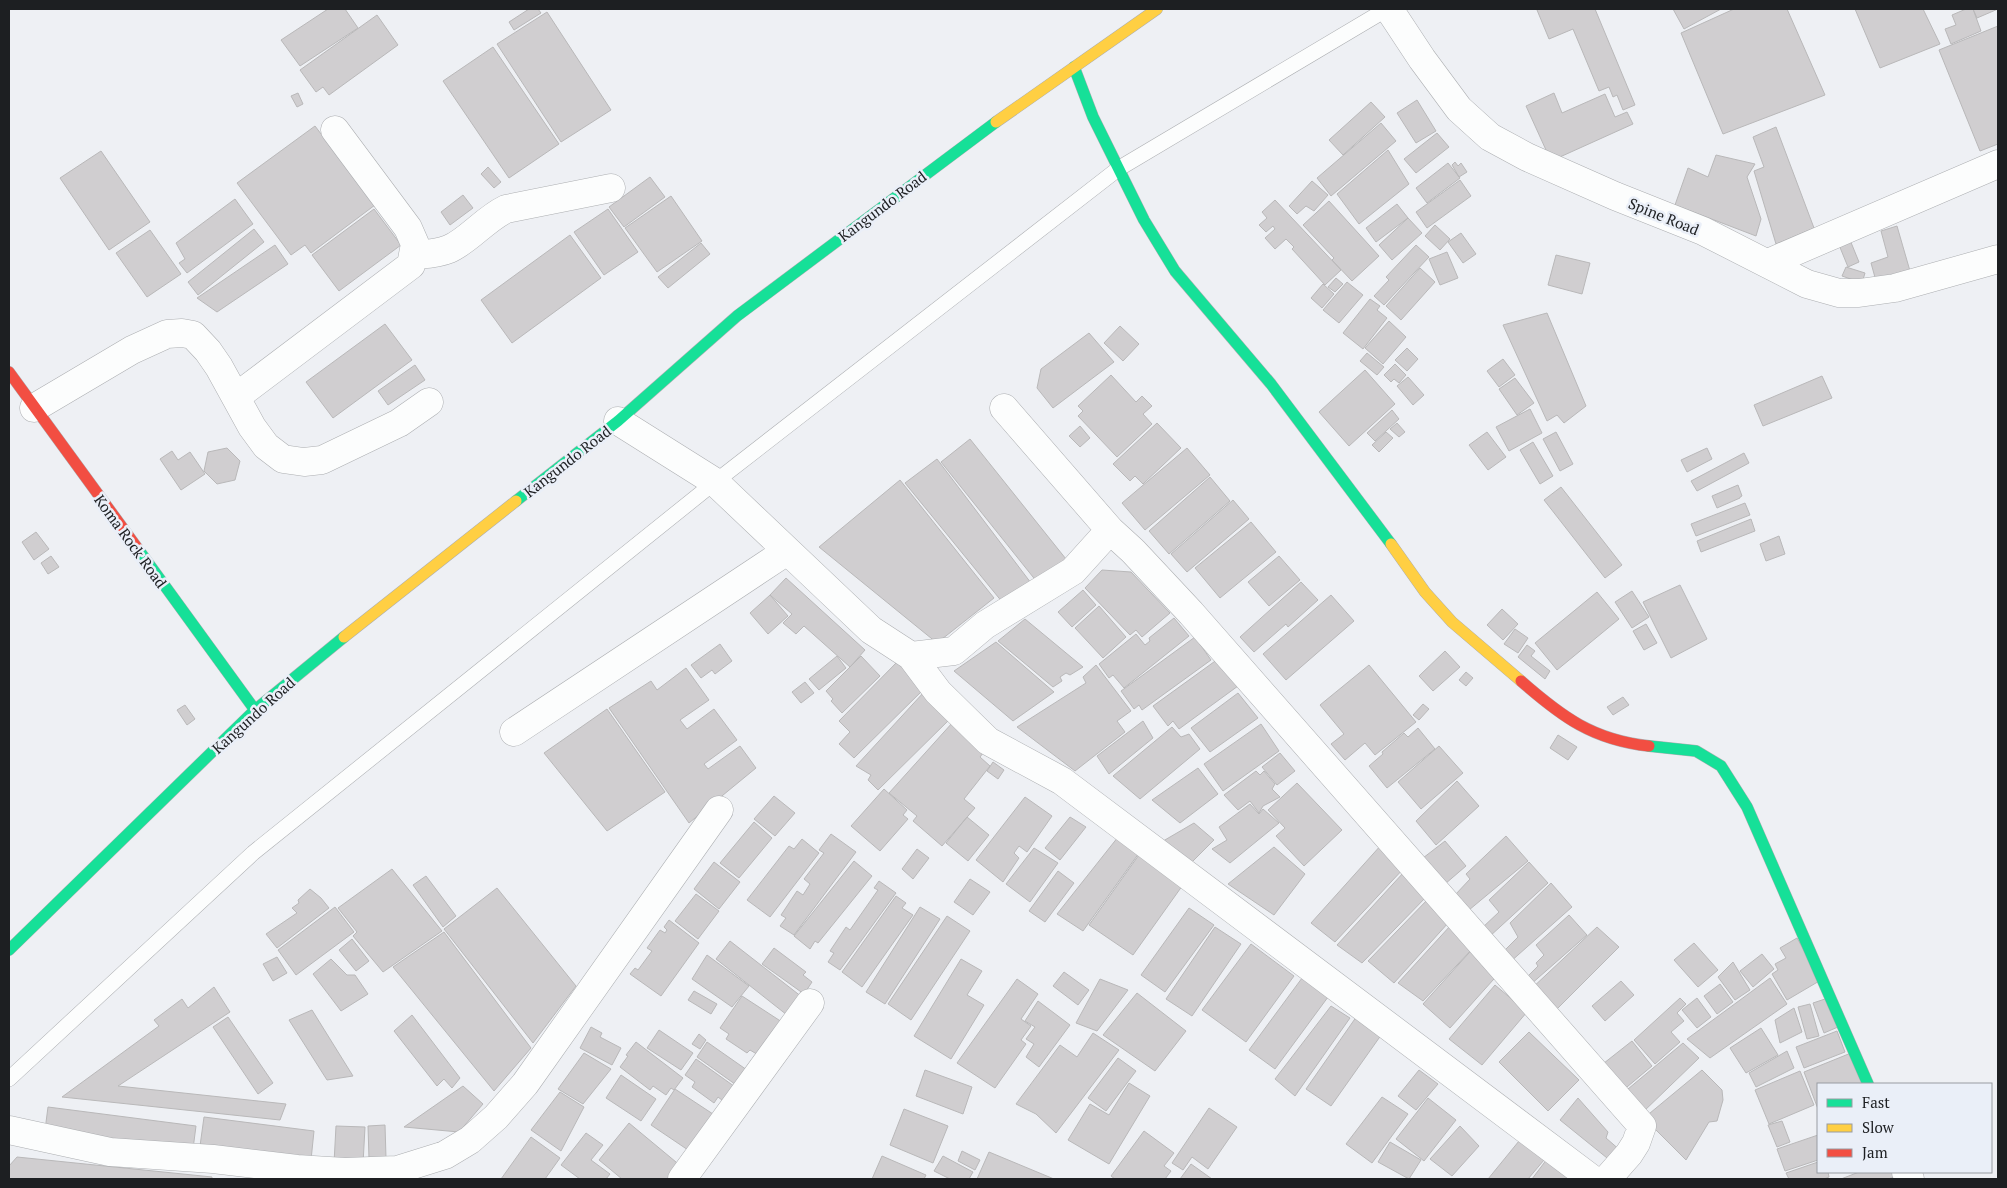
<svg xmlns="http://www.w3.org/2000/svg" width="2007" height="1188" font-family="'PT Serif',serif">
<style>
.building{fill:#d0ced0;stroke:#b9b8b9}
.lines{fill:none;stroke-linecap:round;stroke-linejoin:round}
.lane-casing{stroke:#acaeb1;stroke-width:16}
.street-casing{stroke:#acaeb1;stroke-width:29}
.fast-casing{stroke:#acaeb1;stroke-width:12}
.slow-casing{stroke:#acaeb1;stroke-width:12}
.jam-casing{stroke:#acaeb1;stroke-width:12}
.lane{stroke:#fcfdfd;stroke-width:15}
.street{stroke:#fcfdfd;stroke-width:28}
.fast{stroke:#16e098;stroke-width:11}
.slow{stroke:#ffcf43;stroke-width:11}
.jam{stroke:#f24e42;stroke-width:11}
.labels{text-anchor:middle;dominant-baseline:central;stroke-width:5;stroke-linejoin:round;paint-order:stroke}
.street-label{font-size:15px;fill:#1d1f22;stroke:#eaeff8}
</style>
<rect width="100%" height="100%" fill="#eef0f4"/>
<!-- building -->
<path class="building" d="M328,9h17l13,19 -58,38 -19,-26z
M529,9h9l3,4 -27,17 -5,-8z
M1540,9h55l40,96 -12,5 -6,-15 -4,2 -4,-10 -10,4 -26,-62 -24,10 -12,-29z
M1673,9h48l-37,20z
M1734,9h53l38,86 -102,39 -42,-101z
M1855,9h68l17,35 -60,24z
M1966,9h7l8,22 -30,13 -6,-15 11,-4 -4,-10z
M1973,9h25l-21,9z
M547,12l64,98 -50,32 -64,-98z
M377,15l21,30 -69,50 -6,-8 -7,5 -16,-22z
M1998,26v118l-18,7 -41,-101z
M493,47l66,97 -50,34 -66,-97z
M298,93l5,11 -6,3 -6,-11z
M1554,93l8,20 43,-19 10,23 12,-5 6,12 -82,37 -25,-55z
M1417,100l19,31 -20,12 -19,-30z
M1371,102l14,15 -42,38 -14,-15z
M1381,123l15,18 -65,55 -14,-18z
M315,126l60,79 -64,48 -6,-8 -14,10 -54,-72z
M1776,127l38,101 -38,16 -22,-73 10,-4 -11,-30z
M1437,133l12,14 -33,26 -12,-14z
M1388,150l21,34 -50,40 -22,-30z
M101,151l49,71 -41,28 -49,-72z
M1716,155l39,9 -8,13 14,42 -5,17 -81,-31 13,-37 20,9z
M1455,162l3,4 3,-3 6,9 -8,5 -7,-12z
M1448,163l12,15 -33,25 -11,-15z
M488,167l13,15 -7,6 -13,-14z
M650,177l15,20 -41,30 -15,-20z
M1460,180l11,16 -44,32 -11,-16z
M1312,181l16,14 -14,16 -8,-5 -9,8 -8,-8z
M463,195l10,13 -23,17 -9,-13z
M671,196l31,45 -45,31 -32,-44z
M235,199l18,25 -66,49 -8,-10 6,-4 -9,-16z
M1275,200l66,70 -16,15 -33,-36 2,-2 -8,-8 -11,10 -10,-11 10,-9 -2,-3 -7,6 -7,-7 8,-7 -5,-6z
M1329,201l50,55 -27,25 -20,-21 2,-2 -31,-33z
M1397,204l11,14 -32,24 -10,-14z
M374,209l27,36 -62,46 -27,-36z
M608,209l30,43 -34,23 -30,-43z
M1408,218l14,15 -30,27 -13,-15z
M1435,225l15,14 -10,11 -15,-14z
M1897,226l13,45 -34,10 -5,-18 17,-6 -7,-26z
M254,229l10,13 -66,53 -10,-13z
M150,230l31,44 -34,23 -31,-44z
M1461,233l15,21 -13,9 -15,-21z
M570,235l31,43 -89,65 -31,-43z
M1850,240l9,22 -11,5 -9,-22z
M701,243l9,11 -42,34 -10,-11z
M275,245l13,19 -71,48 -20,-14z
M1416,245l13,12 -45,48 -10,-9 15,-16 -3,-3z
M1447,252l11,26 -18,7 -11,-26z
M1556,255l34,8 -8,31 -34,-9z
M1846,267l19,6 -3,10 -20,-7z
M1420,268l15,14 -34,38 -15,-14z
M1336,278l7,6 -8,8 -7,-5z
M1347,282l16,13 -24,28 -16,-13z
M1323,284l11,10 -12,14 -11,-10z
M1370,299l10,7 -3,4 10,8 -24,31 -20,-16z
M1547,313l39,93 -22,17 -7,-8 -10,6 -44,-96z
M1389,321l17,16 -23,27 -18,-16z
M385,324l27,36 -79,58 -27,-36z
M1120,326l19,18 -16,17 -19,-18z
M1089,333l25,29 -61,46 -16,-20 4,-19z
M1407,348l11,11 -11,12 -12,-11z
M1367,353l17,14 -7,8 -17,-14z
M1503,359l12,16 -16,12 -12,-16z
M1395,364l11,11 -7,8 -5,-4 -3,3 -7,-7z
M415,365l10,15 -37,25 -10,-14z
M1365,370l30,34 -46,42 -30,-34z
M1111,375l25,27 6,-6 10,10 -9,8 9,10 -35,33 -39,-41 5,-5 -5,-5z
M1822,376l10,22 -69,28 -9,-21z
M1408,377l16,18 -11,10 -16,-19z
M1515,378l19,25 -17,12 -18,-26z
M1530,409l12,24 -33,18 -13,-24z
M1392,410l7,9 -24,22 -8,-8z
M1157,423l24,25 -38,36 -8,-8 -5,5 -17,-17z
M1397,423l8,9 -6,5 -9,-8z
M1080,426l10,12 -10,9 -11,-11z
M1386,432l7,6 -14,14 -7,-7z
M1487,432l19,25 -18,13 -19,-25z
M1556,432l17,32 -13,7 -17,-32z
M970,439l96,120 -29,23 -96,-120z
M1533,442l20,34 -13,8 -20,-34z
M227,448l13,13 -5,19 -18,4 -13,-13 4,-19z
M1187,448l23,27 -65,55 -23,-27z
M1707,448l5,11 -25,13 -6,-12z
M172,451l6,9 12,-8 15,22 -24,16 -21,-31z
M1744,453l5,10 -52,28 -6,-10z
M937,459l94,124 -28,20 -98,-120z
M1210,477l20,24 -61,53 -20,-23z
M900,480l94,118 -57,45 -118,-96z
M1738,485l4,11 -2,1v1l-23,10 -5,-12z
M1561,487l61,78 -17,13 -61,-78z
M1233,500l16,19 -62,53 -16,-18z
M1745,503l5,12 -54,21 -5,-12z
M1751,519l4,12 -54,21 -4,-11z
M1251,522l25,30 -56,46 -25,-30z
M36,532l13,17 -15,11 -12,-18z
M1779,536l6,18 -19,7 -6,-17z
M51,556l8,11 -11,7 -7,-11z
M1279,556l21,24 -31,26 -21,-24z
M1102,570l29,2 39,41 -28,24 -6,-7 -6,5 -45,-47z
M786,578l79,72 -15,17 -46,-41 -8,8 -13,-11 9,-9 -22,-19z
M1301,582l17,18 -30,27 -2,-3 -32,28 -14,-15z
M1680,585l27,54 -36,19 -28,-56z
M1083,590l13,15 -24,22 -14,-15z
M1632,591l17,26 -17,11 -17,-26z
M1597,592l22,27 -62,51 -22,-27z
M770,595l18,21 -20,18 -18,-21z
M1331,595l23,26 -68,59 -23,-26z
M1099,606l27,31 -23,21 -28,-30z
M1502,609l16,15 -15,16 -16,-15z
M1174,618l15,18 -65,52 -11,-13 -4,3 -10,-14 37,-30 9,11 5,-4 -1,-3z
M1025,619l58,48 -13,8 -4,-2 -6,4 2,4 -9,6 -55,-46z
M1646,624l11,19 -13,7 -11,-19z
M1515,629l13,9 -10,15 -14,-9z
M1195,637l16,23 -69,50 -3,-5 -5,4 -13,-18z
M996,642l58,50 -41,29 -59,-50z
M720,644l12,17 -17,13 -3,-4 -11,8 -10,-13z
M1527,645l8,6 -4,5 19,15 -5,8 -27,-22z
M1445,651l15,16 -27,24 -14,-15z
M837,656l9,12 -27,22 -10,-11z
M861,656l19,20 -38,37 -11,-12 2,-2 -7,-8z
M1218,659l20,27 -59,43 -6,-8 -5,5 -15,-20z
M899,660l27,27 -72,71 -15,-14 11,-12 -11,-11z
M1096,665l35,46 -14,10 8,11 -50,39 -58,-44 69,-44 -3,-6z
M1369,665l47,57 -41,33 -10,-12 -20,17 -14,-16 13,-10 -24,-29z
M686,668l23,32 -29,20 7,9 27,-20 23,31 -33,24 4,5 32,-23 16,22 -67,55 -80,-115 42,-27 6,9z
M1466,672l7,6 -7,8 -7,-6z
M805,682l9,11 -13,10 -9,-11z
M924,692l29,24 -75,74 -10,-10 3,-5 -15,-9z
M1238,693l20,25 -48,34 -19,-24z
M1623,697l6,8 -16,10 -6,-8z
M1423,704l6,5 -10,11 -6,-5z
M185,705l10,14 -8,6 -10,-15z
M607,709l58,83 -58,39 -63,-78z
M1143,721l10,17 -44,36 -12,-18z
M953,722l33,27 -6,8 10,9 -26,33 11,9 -33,38 -29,-25 4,-5 -28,-23z
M1261,724l18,27 -56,40 -19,-27z
M1172,727l9,10 8,-3 11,15 -60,50 -27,-23z
M1418,728l17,21 -48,39 -18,-22 14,-12 -1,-2 22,-19 4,4z
M1558,735l19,12 -9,13 -18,-12z
M1439,746l24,27 -42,36 -23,-27z
M1280,753l15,18 -18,14 -15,-18z
M993,762l11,8 -6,9 -11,-8z
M1198,768l20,26 -38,29 -28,-23z
M1256,771l4,4 4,-4 11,13 -3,5 8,8 -17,9 -4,7 -9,-12 -12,9 -14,-15z
M1457,781l22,25 -43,39 -20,-24z
M1297,783l45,47 -38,36 -28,-30 9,-8 -17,-18z
M884,789l23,21 -4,5 5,4 -28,32 -29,-25z
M774,796l21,17 -20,23 -21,-17z
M1025,797l27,19 -25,36 -8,-6 -5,7 5,5 -16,24 -27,-22z
M1250,804l9,10 4,-5 16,14 -49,40 -18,-14 15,-9 -8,-13z
M967,817l22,18 -21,26 -22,-18z
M1070,817l16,10 -26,33 -15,-12z
M754,822l18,16 -33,40 -19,-15z
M1194,823l20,17 -22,22 -34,-18z
M1122,832l17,21 -56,78 -26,-17z
M831,834l25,18 -62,83 -14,-9 6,-8 -5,-3 16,-24 6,4 7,-11 -6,-5 20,-26 -5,-3z
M1506,836l22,25 -59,49 -14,-15 15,-16 -4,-5z
M802,839l17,14 -49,64 -23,-17 42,-54 5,3z
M1445,841l21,25 -21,18 -22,-26z
M1382,844l23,23 -70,75 -24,-19z
M1274,847l31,27 -31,41 -46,-31z
M1034,848l24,15 -28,39 -24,-18z
M917,849l12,9 -16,21 -11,-10z
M1141,852l44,30 -52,73 -44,-30z
M854,861l18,15 -54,67 -3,-2 -5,8 -16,-13z
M714,862l26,20 -21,27 -25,-20z
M1529,862l19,21 -59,54 -7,-9 17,-16 -10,-12z
M392,869l50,62 -59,41 -30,-36 4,-4 -19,-24z
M1058,871l16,12 -29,39 -16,-11z
M1404,872l23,24 -65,67 -25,-18z
M426,876l30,40 -13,11 -30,-42z
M970,879l20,13 -17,23 -19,-13z
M879,881l17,12 -56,77 -12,-8 6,-9 -4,-2 16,-24 4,3 28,-40 -4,-2z
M1551,883l21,24 -63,56 -7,-10 16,-16 -8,-14z
M497,888l79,98 -43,57 -89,-114z
M310,889l11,9 8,10 -52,40 -11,-14 31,-21 -5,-5 7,-5 -1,-3z
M696,894l23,17 -21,28 -23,-18z
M896,896l10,7 -4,5 11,7 -51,72 -20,-15z
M1430,897l19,25 -55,61 -26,-22z
M335,907l19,25 -58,43 -18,-25z
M920,907l20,12 -55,85 -19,-12z
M1189,908l25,17 -49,67 -24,-17z
M1569,915l18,20 -57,50 -5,-6 13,-13 -2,-3 8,-8 -8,-10z
M947,916l23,15 -59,89 -23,-16z
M669,920l30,23 -38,53 -31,-22 5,-6 3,2 14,-19 -5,-3 13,-18 5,3 2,-3 -3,-3z
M1451,925l23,22 -51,54 -25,-18z
M1215,927l26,17 -49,72 -26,-17z
M1597,927l22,20 -65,65 -24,-22z
M444,932l87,116 -37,43 -101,-124z
M1797,938l24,42 -34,20 -15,-26 6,-4 -3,-6 11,-6 -6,-10z
M352,939l17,22 -13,10 -17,-21z
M730,941l72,56 -15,18 -71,-56z
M1694,943l24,27 -20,17 -24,-27z
M1251,944l43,32 -48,66 -44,-32z
M1477,944l25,26 -52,58 -27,-24z
M774,948l32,24 -3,3 9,7 -8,12 -42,-30z
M1762,954l12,15 -21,18 -13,-16z
M707,955l42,31 -17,21 -40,-28z
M277,957l10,16 -14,8 -10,-17z
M331,959l16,16h8l13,19 -27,17 -28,-37z
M961,959l21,12 -15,24 17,10 -33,54 -37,-23z
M1733,962l17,28 -15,10 -17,-23z
M1064,972l25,18 -11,15 -25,-19z
M1305,974l26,19 -56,76 -26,-19z
M1770,978l17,26 -77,54 -23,-19z
M1017,979l21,15 -17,25 10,7 -10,14 5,4 -31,44 -38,-25z
M1100,979l28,11 -31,41 -21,-8z
M1621,981l13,14 -29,26 -13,-15z
M1720,984l13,18 -16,12 -13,-18z
M1495,985l32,27 -45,53 -33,-26z
M214,987l16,25 -112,74 168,18 -6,16 -218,-23 97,-71 -5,-6 28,-21 6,9z
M694,991l23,13 -6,10 -23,-14z
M1137,993l49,38 -31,40 -52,-36z
M742,996l40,26 -22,34 -10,-6 -3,3 -21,-14 3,-5 -9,-6z
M1680,998l6,6 -9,9 7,8 -13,11 9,10 -25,22 -21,-24z
M1697,998l14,19 -14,11 -15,-18z
M1828,998l10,29 -14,6 -11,-30z
M1038,1001l32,24 -31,42 -13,-10 8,-13 -8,-5 9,-12 -10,-6z
M1810,1004l9,32 -12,3 -9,-32z
M1331,1006l19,12 -55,78 -20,-17z
M1794,1008l8,24 -22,11 -5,-23z
M312,1010l41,66 -26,4 -38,-60z
M1359,1013l25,18 -53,75 -25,-17z
M412,1015l48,63 -8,10 -8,-9 -7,7 -43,-55z
M228,1017l45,66 -15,11 -45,-67z
M591,1027l11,6 -2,4 21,11 -9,17 -32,-17z
M1761,1028l17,27 -32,18 -16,-25z
M659,1030l34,23 -12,17 -34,-22z
M1837,1031l8,21 -41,16 -8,-21z
M1529,1032l50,48 -31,31 -49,-49z
M1093,1033l26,17 -63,83 -20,-19 -20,-10 44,-59 17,12z
M699,1034l7,6 -6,9 -8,-5z
M1632,1041l20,25 -31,26 -22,-25z
M636,1042l47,36 -9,12 -3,-2 -5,7 -13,-9 -3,4 -30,-23 8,-11 -2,-1z
M707,1042l40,28 -8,17 -42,-30z
M1683,1043l16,15 -58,56 -19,-20z
M1787,1051l7,17 -38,19 -7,-14z
M584,1053l27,16 -28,35 -25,-15z
M1851,1053l12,31h-45v25l-14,-37z
M1118,1058l18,13 -30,40 -18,-13z
M696,1059l42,30 -11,15 -9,-7 -4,6 -22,-16 3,-5 -10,-7z
M925,1070l47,17 -9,27 -47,-18z
M1419,1070l19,14 -22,26 -18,-14z
M1702,1070l20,20 1,10 -6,21 -8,1 -23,38 -42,-42z
M1800,1071l14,34 -45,19 -14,-34z
M621,1075l35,24 -15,22 -35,-23z
M1129,1083l21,13 -41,68 -41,-24 22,-36 19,11z
M463,1086l20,18 -24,28 -55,-5z
M675,1089l41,27 -25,36 -40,-27z
M560,1092l24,15 -23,44 -30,-21z
M1382,1097l26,17 -36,49 -26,-19z
M1428,1098l28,22 -32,41 -28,-22z
M1578,1098l30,34 -2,6 15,13 -9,11 -52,-42z
M48,1107l148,19 -3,23 -148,-19z
M1209,1108l28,19 -29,42 -16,-12 -9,13 -11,-7z
M904,1109l44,17 -15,37 -43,-18z
M204,1117l110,14 -3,29 -111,-14z
M1782,1121l8,21 -13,5 -9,-22z
M629,1123l53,44 -10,12h-50l-23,-19z
M385,1125l1,33 -17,1 -1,-33z
M336,1126l29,1 -2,37 -29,-1z
M1460,1126l19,20 -27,30 -22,-17z
M1144,1131l30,22 -10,13 7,5 -6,8h-50l-4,-3z
M586,1133l17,12 -12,15 19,14 -4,5h-26l-19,-14z
M1818,1135v25l-33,11 -8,-22z
M531,1137l29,21 -15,21h-44z
M1519,1141l25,19 -16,19h-40z
M1390,1142l31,18 -12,19 -31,-17z
M962,1151l18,9 -5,10 -17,-9z
M989,1152l65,27h-77z
M882,1156l44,19 -2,4h-52z
M943,1156l30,16 -4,7h-19l-16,-8z
M17,1157l195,20v2h-203v-13z
M1547,1159l27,20h-42z
M1818,1162v10h10l1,5 -5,2h-35l-3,-6z
M1191,1164l21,15h-32z
M1859,1172h33l2,5 -6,2h-47z"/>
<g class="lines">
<!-- lane casing -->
<g class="lane-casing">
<path id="lane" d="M9,1079l244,-226 462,-371 403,-313 269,-160"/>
</g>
<!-- street casing -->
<g class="street-casing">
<path id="street" d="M1389,9l33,50 37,50 31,28 37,20 88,39 88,35 104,53 32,9h20l36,-5 103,-29
M414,255c12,-1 23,-1 35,-6 19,-8 36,-30 57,-40l105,-21
M1768,263l230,-99
M236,397l175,-132 4,-21 -7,-16 -73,-98
M34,408l98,-58 35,-16 15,-1 11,2 15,16 11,16 33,60 14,19 17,13 21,3 18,-2 77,-37 30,-21
M1004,408l106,122
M618,421l97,61 156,148 40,26 27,36 50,49 74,40 530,398
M911,656l43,-5 31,-26 88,-54 37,-41 23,21 58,62 451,513 -6,17 -7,11 -22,25
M514,732l273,-181
M9,1130l101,22 103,7 84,10 48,3 52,-2 48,-15 25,-15 26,-23 29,-33 194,-274
M1906,1172l4,7
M682,1179l128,-176"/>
</g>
<!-- fast casing -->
<g class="fast-casing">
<path id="fast" d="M1074,67l19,50 51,103 31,51 96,113 120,160
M516,501l102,-80 119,-105 259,-194
M138,549l117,161
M1649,746l47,5 25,15 26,41 121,277
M9,950l246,-240 89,-73"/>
</g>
<!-- slow casing -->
<g class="slow-casing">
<path id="slow" d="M996,122l161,-113
M1391,544l34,48 27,30 69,59
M344,637l172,-136"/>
</g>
<!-- jam casing -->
<g class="jam-casing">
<path id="jam" d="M9,372l129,177
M1521,681c41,36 72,59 128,65"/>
</g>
<!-- lane -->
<use href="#lane" class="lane"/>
<!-- street -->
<use href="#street" class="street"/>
<!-- fast -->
<use href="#fast" class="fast"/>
<!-- slow -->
<use href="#slow" class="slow"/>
<!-- jam -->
<use href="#jam" class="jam"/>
</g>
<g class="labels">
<!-- street labels -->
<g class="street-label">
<text transform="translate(882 206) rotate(-37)">Kangundo Road</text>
<text transform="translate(1664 216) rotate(22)">Spine Road</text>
<text transform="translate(567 461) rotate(-38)">Kangundo Road</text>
<text transform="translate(131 541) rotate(54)">Koma Rock Road</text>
<text transform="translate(253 715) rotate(-42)">Kangundo Road</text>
</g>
</g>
<!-- border -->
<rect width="2007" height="1188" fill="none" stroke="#1d1f22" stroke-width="20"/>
<!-- legend -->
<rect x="1817" y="1083" width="175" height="90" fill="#eaeff8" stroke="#989ca2"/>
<rect x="1827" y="1099" width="25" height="8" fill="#16e098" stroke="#989ca2"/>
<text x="1862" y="1108" font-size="15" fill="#1d1f22">Fast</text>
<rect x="1827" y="1124" width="25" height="8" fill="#ffcf43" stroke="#989ca2"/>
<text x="1862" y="1133" font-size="15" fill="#1d1f22">Slow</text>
<rect x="1827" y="1149" width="25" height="8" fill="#f24e42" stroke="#989ca2"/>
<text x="1862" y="1158" font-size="15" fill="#1d1f22">Jam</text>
</svg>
